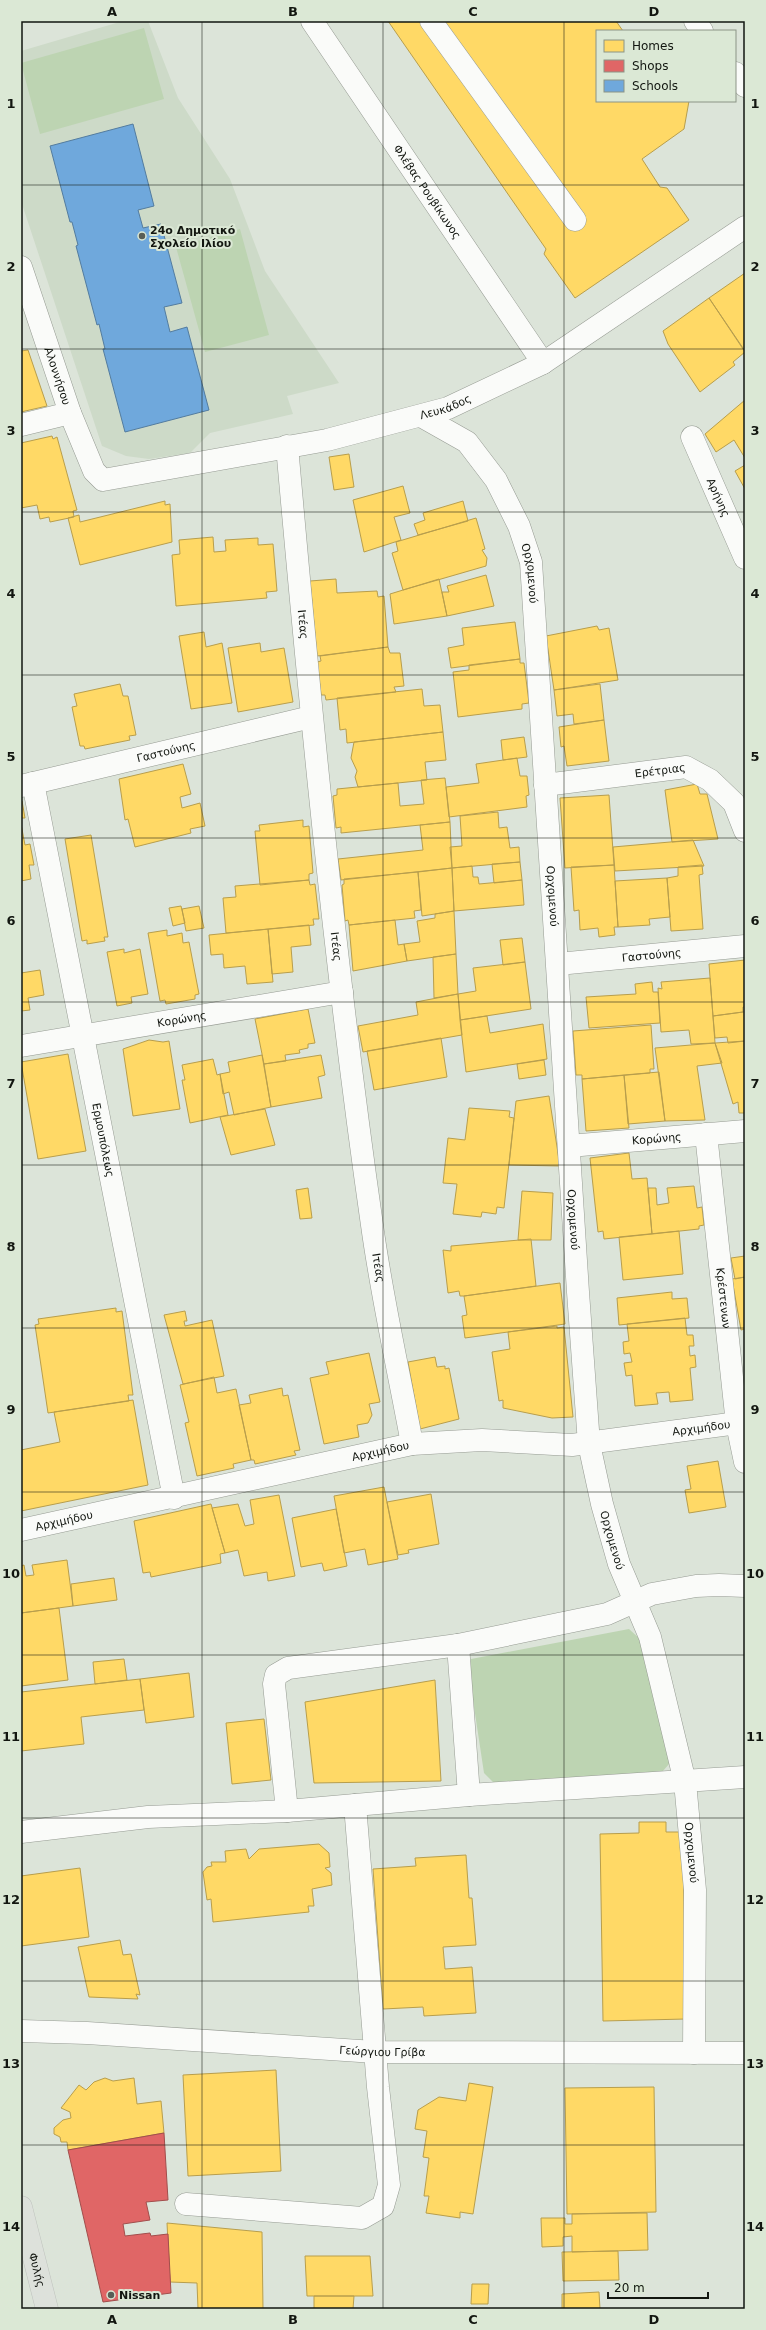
<svg xmlns="http://www.w3.org/2000/svg" width="766" height="2330" font-family="'DejaVu Sans',sans-serif">
<style>
.built{fill:#cddac8}
.green{fill:#bdd4b2}
.homes{fill:#ffd966;stroke:#b89e4c}
.shops{fill:#e06666;stroke:#a24e4c}
.schools{fill:#6fa8dc;stroke:#537c9f}
.lines{fill:none;stroke-linecap:round;stroke-linejoin:round}
.minor-casing{stroke:#969b93;stroke-width:23}
.major-casing{stroke:#bec2bd;stroke-width:23}
.minor{stroke:#fafbf9;stroke-width:22}
.major{stroke:#dde1db;stroke-width:22}
.grid{fill:none;stroke:#121610;stroke-width:1;stroke-opacity:0.55}
.poi-dot{fill:#595e56;stroke:#dbe8d5;stroke-width:1.5}
.labels{text-anchor:middle;dominant-baseline:central;stroke-width:4;stroke-linejoin:round;paint-order:stroke}
.street-label{font-size:11px;fill:#121610;stroke:#dbe8d5}
.poi-label{font-size:11px;font-weight:bold;fill:#121610;stroke:#dbe8d5;text-anchor:start}
.neatline{fill:none;stroke:#121610;stroke-width:1.5}
.grid-label{font-size:13px;text-anchor:middle;font-weight:bold;fill:#121610}
</style>
<rect width="100%" height="100%" fill="#dce4d9"/>
<!-- built -->
<path class="built" d="M123,21h25l30,77 52,81 35,92 74,112 -52,13 6,18 -83,19 -20,20 -41,6 -23,-3 -24,-10 -81,-245v-150z"/>
<!-- green -->
<path class="green" d="M144,28l20,71 -124,35 -19,-71z
M240,229l29,106 -64,17 -29,-105z
M629,1629l12,11 29,123 -8,9 -167,12 -11,-11 -16,-106 3,-8z"/>
<!-- homes -->
<path class="homes" d="M388,21h228l7,10h-26v70h92l-5,28 -42,30 18,28 7,1 22,32 -114,78 -31,-44 2,-5z
M745,273v78l-36,-53z
M709,298l36,54 -12,10 2,3 -35,27 -32,-48 -5,-13z
M28,350l19,56 -26,6v-61z
M745,400v58l-11,-18 -18,12 -11,-18z
M52,436l1,3 4,-2 20,73 -4,1 1,6 -24,5 -1,-5 -9,2 -3,-14 -16,3v-65z
M349,454l5,33 -20,3 -5,-33z
M745,465v24l-10,-18z
M403,486l7,27 -16,4 7,23 -37,12 -11,-52z
M165,501v4l5,-1 2,38 -92,23 -12,-47 11,-3 1,7z
M463,501l5,20 -50,14 -4,-11 11,-4 -2,-7z
M476,518l9,31 -3,1 5,8 -1,8 -83,24 -11,-37 6,-2 -2,-9z
M213,537l1,15 12,-1 -1,-11 33,-2v7l15,-1 4,47 -11,1 1,6 -91,8 -4,-51 8,-1 -1,-14z
M486,575l8,31 -47,10 -5,-24h7l-2,-6z
M336,579l1,14 40,-2 1,6 6,-1 4,51 -71,9 -7,-75z
M439,579l8,37 -53,8 -4,-30z
M515,622l5,37 -69,9 -3,-20 16,-3 -2,-17z
M597,626l2,4 10,-2 9,52 -64,10 -8,-54z
M204,632l2,15 16,-4 10,60 -41,6 -12,-73z
M260,643l1,9 23,-4 9,54 -55,10 -10,-64z
M388,647l2,6h10l4,33 -10,1 2,5 -70,8 -1,-5h-4l-4,-33 4,-1 -1,-5z
M520,659v4h4l5,40 -7,1v5l-64,8 -5,-45 16,-2v-5z
M120,684l3,12h5l8,39 -7,1 1,4 -45,9 -1,-3h-4l-8,-39 5,-1 -3,-12z
M600,684l4,36 -30,4 -1,-10 -16,2 -3,-26z
M422,689l2,17 16,-1 3,27 -96,11 -1,-14 -6,1 -3,-32z
M604,720l5,41 -42,5 -3,-20 -3,1 -2,-20z
M443,732l3,28 -21,2 2,18 -69,7 -3,-10 2,-6 -6,-13 3,-16z
M524,737l3,20 -24,3 -2,-20z
M517,758l3,18h7l2,19 -3,1 1,11 -78,10 -3,-30 33,-4 -3,-19z
M183,764l8,30 -11,3 2,11 18,-5 5,23 -15,3 1,4 -56,14 -7,-28 -3,1 -6,-41z
M445,778l5,44 -109,11v-6l-5,1 -3,-32 4,-1v-6l61,-6 2,23 24,-2 -3,-24z
M697,784l3,10h7l11,45 -46,3 -7,-52z
M609,795l5,70 -49,3 -5,-70z
M21,801h1l3,17h-4z
M498,812l1,16 8,-1 3,21 9,-1 1,15 -68,6 -2,-21 12,-1 -2,-30z
M303,820v7l6,-1 4,47 -4,1v6l-49,5 -5,-54h5l-1,-6z
M450,822l2,46 -111,12 -3,-21 85,-9 -3,-25z
M21,824l4,21 5,-1 4,21h-5l2,14 -10,2z
M91,835l17,102h-4l1,4 -18,3v-4l-5,1 -17,-102z
M693,840l11,26 -89,5 -2,-24z
M520,862l2,18 -28,3 -2,-19z
M614,865l4,62h-4l1,8 -16,2 -1,-9 -18,2 -1,-20 -5,1 -3,-44z
M702,865l1,9 -4,1 4,54 -32,2 -4,-53 11,-2v-9z
M472,866l1,11h5l1,7 43,-4 2,25 -70,6 -2,-43z
M452,868l2,43 -32,5 -4,-44z
M418,872l3,38 -7,1 1,7 -66,7 -1,-5 -3,1 -3,-36 2,-1v-5z
M667,878l3,39 -21,2 1,6 -32,2 -3,-46z
M309,880l1,5 5,-1 4,35h-6l1,6 -88,8 -3,-35 13,-1 -1,-11z
M181,906l4,17 -12,3 -4,-18z
M199,906l5,22 -18,3 -4,-22z
M454,911l2,43 -49,7 -3,-17 16,-2 -3,-21 18,-3v-4z
M395,920l3,25 6,-1 3,17 -54,10 -4,-46z
M309,925l2,20 -20,2 2,25 -21,2 -4,-45z
M268,929l5,53 -26,2 -2,-18 -21,2 -1,-14 -12,1 -2,-20z
M167,930v6l15,-3 1,10 6,-1 10,52 -4,1v4l-29,5 -1,-4 -5,1 -12,-68z
M522,938l3,24 -22,3 -3,-25z
M124,949v4l16,-4 8,45 -17,3 1,6 -15,3 -10,-54z
M456,954l2,40 -24,4 -1,-41z
M745,960v47h-2v5l-30,4 -4,-52z
M525,962l6,47 -71,11 -2,-26 18,-3 -3,-23z
M40,970l4,25 -16,3 2,12 -9,1v-38z
M710,978l5,65 -24,1 -2,-14 -28,2 -3,-44 4,1 -1,-7z
M652,982l1,10h5l2,31 -71,5 -3,-31 50,-3 -1,-10z
M458,994l4,41 -99,17 -5,-26 60,-11 -2,-13z
M308,1009l7,34 -7,1v4l-9,2 1,3 -15,2 1,6 -22,3 -9,-45z
M743,1012h2v29l-17,2 -1,-6 -12,1 -2,-22z
M487,1016l3,17 53,-9 4,35 -81,13 -6,-52z
M651,1025l3,44h-4v4l-68,6v-4h-6l-3,-44z
M441,1038l6,39 -73,13 -7,-39z
M149,1040l14,2 6,-1 11,68 -47,7 -10,-67z
M745,1041v72h-6l-1,-11 -5,2 -18,-61z
M715,1043l7,20 -25,3 8,54 -40,1 -10,-73z
M68,1054l18,97 -48,8 -17,-97z
M262,1055l9,52 -37,8 -5,-23 -6,2 -3,-20 10,-2 -2,-10z
M321,1055l4,20 -7,2 4,21 -51,9 -7,-43z
M213,1059l4,16 3,-1 8,41 -38,8 -8,-43h3l-3,-15z
M544,1060l2,15 -27,4 -2,-15z
M659,1072l6,49 -37,3 -4,-49z
M624,1075l5,53 -43,3 -4,-52z
M549,1096l11,70 -51,-1 7,-64z
M469,1108l41,3 -1,6 5,1 -10,90 -7,-1 -1,7 -14,-2 -1,5 -28,-3 4,-30 -14,-1 5,-45 17,2z
M265,1109l10,36 -44,10 -11,-38z
M629,1153l3,26 15,-1 5,56 -48,5 -1,-8 -5,1 -8,-74z
M694,1186l3,22 5,-1 2,18 -5,1v3l-47,5 -4,-46h8l1,17 12,-2 -2,-15z
M308,1188l4,30 -12,1 -4,-29z
M522,1191l31,2 -2,47h-33z
M679,1231l4,43 -60,6 -4,-43z
M531,1239l5,47 -72,10h-4l-1,-5 -11,2 -5,-43 8,1v-5z
M745,1256v21l-10,2 -4,-21z
M745,1277v52l-4,1 -9,-51z
M560,1283l5,41 -100,14 -3,-22 5,-1 -3,-19z
M672,1292v7l15,-1 2,20 -70,7 -2,-27z
M116,1308v4l6,-1 11,84h-5l1,6 -81,12 -13,-88 4,-1 -1,-5z
M185,1311l2,10h-3l1,5 27,-6 12,56 -41,8 -19,-69z
M685,1318l2,17h6l1,11h-5l1,10 5,-1 1,12 -6,1 3,32 -23,2 -1,-10 -13,1 2,11 -23,2 -3,-31 -6,1 -2,-13 8,-1 -2,-9 -6,1 -1,-12 6,-1 -2,-17z
M557,1326v2l7,-1 9,90 -21,1 -49,-10v-8l-4,1 -7,-49 18,-3 -2,-17z
M369,1353l11,49 -11,2 3,11 -4,8 -11,2 2,12 -35,7 -14,-66 19,-4 -3,-12z
M435,1357l2,10 8,-1v3l4,-1 10,51 -39,10 -12,-67z
M214,1377l3,16 19,-4 15,71 -18,4 1,4 -37,8 -12,-53 4,-1 -9,-37z
M282,1388l1,8 5,-1 12,55 -6,1 2,4 -41,9 -1,-4h-3l-12,-55 12,-2 -2,-8z
M133,1400l15,85 -127,26v-61l39,-8 -6,-30z
M718,1461l8,46 -37,6 -4,-23 6,-1 -4,-23z
M384,1487l14,72 -30,6 -3,-16 -21,4 -10,-57z
M431,1494l8,50 -31,6 1,3 -11,2 -11,-53z
M279,1495l16,81 -27,5 -1,-9 -23,4 -6,-26 -13,3 -13,-45 26,-4 7,22 9,-2 -4,-24z
M211,1504l14,49 -5,1 1,9 -70,14 -1,-5 -7,1 -9,-52z
M336,1509l11,57 -23,5 -2,-8 -21,4 -9,-49z
M67,1560l6,46 -52,7v-47l3,-1 2,11 8,-1 -2,-10z
M114,1578l3,22 -44,6 -2,-22z
M59,1608l9,72 -47,6v-73z
M124,1659l3,21 -32,4 -2,-22z
M189,1673l5,44 -48,6 -6,-44z
M140,1679l4,31 -63,7 3,27 -63,7v-59z
M435,1680l6,101 -127,2 -9,-81z
M264,1719l7,61 -39,4 -6,-61z
M639,1822h27v10h17l3,187 -83,2 -3,-187 39,-1z
M319,1844l10,9 1,14 -5,1 6,5 1,12 -20,4 2,17h-6l1,6 -96,10 -2,-23 -4,1 -4,-28 4,-5 5,-1 -1,-4h15l-1,-11 21,-2 3,10 10,-10z
M466,1855l3,43h3l4,47 -33,2 2,22 27,-2 4,46 -52,3 -1,-9 -40,2 -10,-140 43,-3 -1,-8z
M80,1868l9,69 -68,9v-70z
M120,1940l3,15 8,-1 9,41 -4,-1 2,5 -49,-2 -11,-50z
M276,2070l5,101 -93,5 -5,-101z
M105,2078l8,3 21,-3 3,26 24,-3 3,32 -96,17 -1,-8h-6l-1,-5 -6,-3v-6l9,-8 8,-2 -1,-6 -9,-4 18,-23 7,5 8,-8z
M469,2083l24,4 -20,127 -13,-2v6l-34,-5 3,-17h-5l5,-38 -6,-1 4,-26 -12,-2 3,-19 21,-13 27,4z
M654,2087l2,125 -89,2 -2,-126z
M647,2213l1,37 -76,2v-16l-9,1v9l-21,1 -1,-29h24v6h7v-10z
M167,2223l95,9 1,77h-65l-1,-26 -27,-1z
M618,2251l1,29 -56,1 -1,-29z
M305,2256h65l3,40h-66z
M472,2284h17l-1,20h-17z
M599,2292l1,17h-38v-15z
M314,2296h40l-1,13h-39z"/>
<!-- shops -->
<path class="shops" d="M164,2133l4,67 -22,2 4,18 -27,4 2,12 25,-3 1,3 17,-2 3,59 -68,9 -35,-152z"/>
<!-- schools -->
<path class="schools" d="M133,124l21,82 -16,4 5,18 18,-4 21,79 -18,4 6,25 17,-5 22,83 -84,22 -22,-83h2l-6,-25 -2,1 -21,-79 2,-1 -6,-23h-2l-20,-76z"/>
<g class="lines">
<!-- minor casing -->
<g class="minor-casing">
<g id="minor">
<path id="s1" d="M312,21l231,342"/>
<path d="M431,21l144,199"/>
<path d="M695,21l7,10"/>
<path d="M735,73l10,13"/>
<path id="s2" d="M21,267l49,146 24,58 9,9 224,-40 121,-32 95,-45 202,-136"/>
<path id="s3" d="M421,416l46,26 29,38 23,46 12,36 47,730 11,152 13,60 17,60 31,73 35,145 10,108 -1,163"/>
<path d="M21,425l49,-12"/>
<path id="s4" d="M692,437l53,121"/>
<path id="s5" d="M287,446c23,260 48,521 85,779 10,74 27,147 40,219"/>
<path id="s6" d="M33,783l141,715"/>
<path id="s7" d="M545,785l141,-18 24,13 24,23 11,28"/>
<path id="s8" d="M21,786l290,-69"/>
<path id="s9" d="M558,964l187,-18"/>
<path id="s10" d="M21,1046l321,-54"/>
<path id="s11" d="M706,1134l31,290 8,38"/>
<path id="s12" d="M569,1146l176,-15"/>
<path id="s13" d="M21,1530l391,-86 70,-4 90,5 173,-23"/>
<path d="M458,1645l11,150"/>
<path d="M287,1811l-13,-127 2,-9 12,-7 170,-23 149,-31 45,-20 44,-8 23,-1 26,1"/>
<path d="M21,1832l127,-15 139,-6 182,-16 276,-18"/>
<path id="s14" d="M21,2031l66,2 288,19 370,1"/>
<path d="M186,2204l176,14 21,-12 6,-21 -11,-98 -23,-282"/>
</g>
</g>
<!-- major casing -->
<g class="major-casing">
<g id="major">
<path id="s15" d="M21,2207l26,102"/>
</g>
</g>
<!-- minor -->
<use href="#minor" class="minor"/>
<!-- major -->
<use href="#major" class="major"/>
</g>
<!-- grid -->
<path class="grid" d="M202,21v2288M383,21v2288M564,21v2288M21,185h724M21,349h724M21,512h724M21,675h724M21,838h724M21,1002h724M21,1165h724M21,1328h724M21,1492h724M21,1655h724M21,1818h724M21,1981h724M21,2145h724"/>
<!-- markers -->
<g class="poi-dot">
<circle cx="142" cy="236" r="4"/>
<circle cx="111" cy="2295" r="4"/>
</g>
<g class="labels">
<!-- street labels -->
<g class="street-label">
<text stroke="none"><textPath href="#s1" startOffset="206">Φλέβας Ρουβίκωνος</textPath></text>
<text stroke="none"><textPath href="#s2" startOffset="115">Αλοννήσου</textPath></text>
<text stroke="none"><textPath href="#s2" startOffset="580">Λευκάδος</textPath></text>
<text stroke="none"><textPath href="#s4" startOffset="66">Αρήνης</textPath></text>
<text stroke="none"><textPath href="#s3" startOffset="201">Ορχομενού</textPath></text>
<text stroke="none"><textPath href="#s5" startOffset="179">Ιτέας</textPath></text>
<text stroke="none"><textPath href="#s8" startOffset="149">Γαστούνης</textPath></text>
<text stroke="none"><textPath href="#s7" startOffset="116">Ερέτριας</textPath></text>
<text stroke="none"><textPath href="#s3" startOffset="525">Ορχομενού</textPath></text>
<text stroke="none"><textPath href="#s5" startOffset="503">Ιτέας</textPath></text>
<text stroke="none"><textPath href="#s9" startOffset="94">Γαστούνης</textPath></text>
<text stroke="none"><textPath href="#s10" startOffset="163">Κορώνης</textPath></text>
<text stroke="none"><textPath href="#s12" startOffset="88">Κορώνης</textPath></text>
<text stroke="none"><textPath href="#s6" startOffset="364">Ερμουπόλεως</textPath></text>
<text stroke="none"><textPath href="#s3" startOffset="849">Ορχομενού</textPath></text>
<text stroke="none"><textPath href="#s5" startOffset="827">Ιτέας</textPath></text>
<text stroke="none"><textPath href="#s11" startOffset="165">Κρέστενων</textPath></text>
<text stroke="none"><textPath href="#s13" startOffset="691">Αρχιμήδου</textPath></text>
<text stroke="none"><textPath href="#s13" startOffset="368">Αρχιμήδου</textPath></text>
<text stroke="none"><textPath href="#s13" startOffset="44">Αρχιμήδου</textPath></text>
<text stroke="none"><textPath href="#s3" startOffset="1173">Ορχομενού</textPath></text>
<text stroke="none"><textPath href="#s3" startOffset="1497">Ορχομενού</textPath></text>
<text stroke="none"><textPath href="#s14" startOffset="362">Γεώργιου Γρίβα</textPath></text>
<text stroke="none"><textPath href="#s15" startOffset="65">Φυλής</textPath></text>
</g>
<!-- poi labels -->
<g class="poi-label">
<text x="150" y="230">24ο Δημοτικό<tspan x="150" dy="13">Σχολείο Ιλίου</tspan></text>
<text x="119" y="2295">Nissan</text>
</g>
</g>
<!-- border -->
<rect width="766" height="2330" fill="none" stroke="#dbe8d5" stroke-width="44"/>
<!-- legend -->
<rect x="596" y="30" width="140" height="72" fill="#dbe8d5" stroke="#8b9486"/>
<rect x="604" y="40" width="20" height="12" fill="#ffd966" stroke="#8b9486"/>
<text x="632" y="50" font-size="12" fill="#121610">Homes</text>
<rect x="604" y="60" width="20" height="12" fill="#e06666" stroke="#8b9486"/>
<text x="632" y="70" font-size="12" fill="#121610">Shops</text>
<rect x="604" y="80" width="20" height="12" fill="#6fa8dc" stroke="#8b9486"/>
<text x="632" y="90" font-size="12" fill="#121610">Schools</text>
<!-- scale -->
<path d="M608 2292v6h100v-6" fill="none" stroke="#121610" stroke-width="2"/>
<text x="614" y="2292" font-size="12" fill="#121610" stroke="#dbe8d5" stroke-width="3" paint-order="stroke">20 m</text>
<rect x="22" y="22" width="722" height="2286" class="neatline"/>
<g class="grid-label">
<text x="112" y="16">A</text>
<text x="293" y="16">B</text>
<text x="473" y="16">C</text>
<text x="654" y="16">D</text>
<text x="11" y="108">1</text>
<text x="755" y="108">1</text>
<text x="11" y="271">2</text>
<text x="755" y="271">2</text>
<text x="11" y="435">3</text>
<text x="755" y="435">3</text>
<text x="11" y="598">4</text>
<text x="755" y="598">4</text>
<text x="11" y="761">5</text>
<text x="755" y="761">5</text>
<text x="11" y="925">6</text>
<text x="755" y="925">6</text>
<text x="11" y="1088">7</text>
<text x="755" y="1088">7</text>
<text x="11" y="1251">8</text>
<text x="755" y="1251">8</text>
<text x="11" y="1414">9</text>
<text x="755" y="1414">9</text>
<text x="11" y="1578">10</text>
<text x="755" y="1578">10</text>
<text x="11" y="1741">11</text>
<text x="755" y="1741">11</text>
<text x="11" y="1904">12</text>
<text x="755" y="1904">12</text>
<text x="11" y="2068">13</text>
<text x="755" y="2068">13</text>
<text x="11" y="2231">14</text>
<text x="755" y="2231">14</text>
<text x="112" y="2324">A</text>
<text x="293" y="2324">B</text>
<text x="473" y="2324">C</text>
<text x="654" y="2324">D</text>
</g>
</svg>
